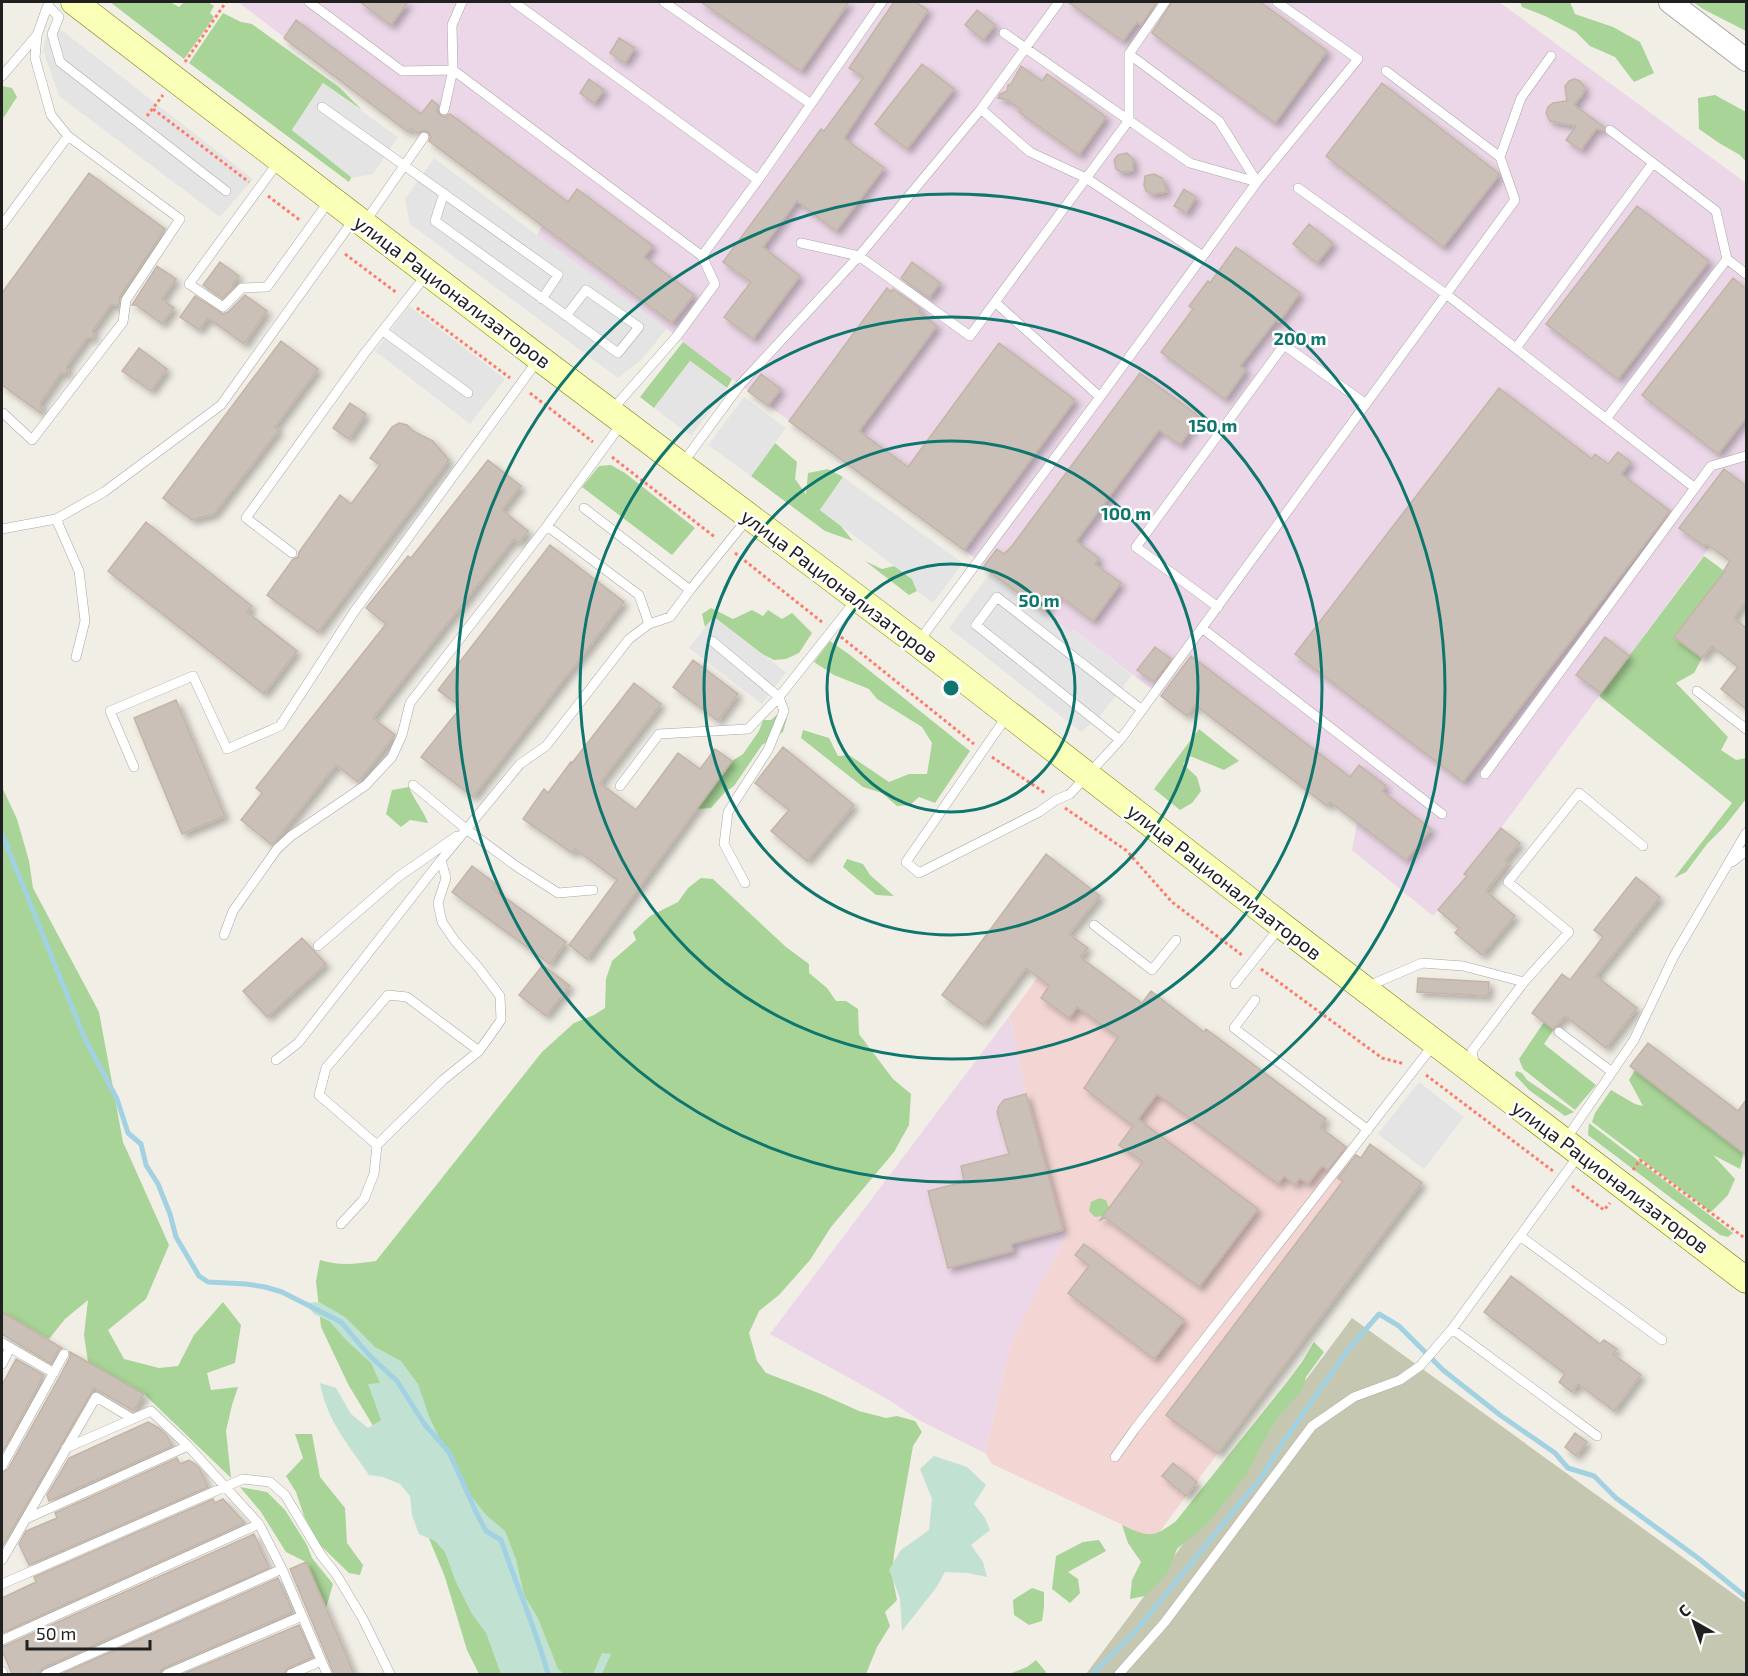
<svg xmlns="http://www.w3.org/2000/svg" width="1748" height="1676" font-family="'Exo 2',sans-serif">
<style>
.commercial{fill:#f3d6d4}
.industrial{fill:#ebd7e7}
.construction{fill:#c6c7b0}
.forest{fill:#a8d497}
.wetland{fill:#c1e1d3}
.parking{fill:#e4e4e4}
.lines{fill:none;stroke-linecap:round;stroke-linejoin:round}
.stream{stroke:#a2d2e2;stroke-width:5}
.building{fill:#cac0b8;stroke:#c4b4a6;stroke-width:1.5;filter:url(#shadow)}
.service-casing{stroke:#a7a7a7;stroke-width:10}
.tertiary-casing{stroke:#a7a7a7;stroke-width:24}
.secondary-casing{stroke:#6d7e00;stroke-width:27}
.path{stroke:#ff7b69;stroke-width:3;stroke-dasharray:3 3;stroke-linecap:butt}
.service{stroke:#fff;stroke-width:9}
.tertiary{stroke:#fff;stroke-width:22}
.secondary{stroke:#f9ffb6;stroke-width:26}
.ring{fill:none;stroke:#0f766e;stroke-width:3}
.labels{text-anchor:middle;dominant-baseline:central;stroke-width:5;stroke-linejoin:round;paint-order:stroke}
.street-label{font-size:20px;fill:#202020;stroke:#fff}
.centre{fill:#0f766e;stroke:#fff;stroke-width:3}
.ring-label{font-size:18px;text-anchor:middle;font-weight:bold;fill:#0f766e;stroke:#fff;stroke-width:5;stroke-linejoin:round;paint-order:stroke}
</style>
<defs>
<filter id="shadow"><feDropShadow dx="4.5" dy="4.5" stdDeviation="3" flood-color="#0004"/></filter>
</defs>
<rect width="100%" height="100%" fill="#f1eee6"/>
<!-- commercial -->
<path class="commercial" d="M1062,943l80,60 9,-12 53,41 -8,11 124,84 40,31 10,-14 52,39 -204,270 -60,81h-17l-12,-6 -137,-64 -7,-11 26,-110 31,-63 25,-44 -4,-6 -37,-136 -15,-72 -3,-4z"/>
<!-- industrial -->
<path class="industrial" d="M238,2h1261l247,181v315l-245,330 -36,45 2,3 -34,40 -81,-66 5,-27 -26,-20 -4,3 -131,-101 -9,11 -113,-86 -3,3 -107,-83 -276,-204 -11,-10 -140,-101 5,-9 -131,-98 -3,4z
M1008,1018l3,4 15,72 37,136 4,6 -25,44 -31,63 -26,110 -66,-33 -30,-20 -119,-66z"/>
<!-- construction -->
<path class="construction" d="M1352,1318l394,285v71h-660z"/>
<!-- forest -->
<path class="forest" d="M110,2h60l9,5 5,-5h24l6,4 -4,7 4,4 -30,42z
M1520,2h50l5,12 38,13 27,15 14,31 -20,9 -19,-25 -25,-11 -14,-14 -31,-16 -23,-9z
M1693,2h53v29l-43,-22z
M223,13l18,9 11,2 87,63 23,23 -39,-27 -31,47 60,46 -3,6 -160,-119z
M2,86l10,2 5,9 -15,23z
M1715,95l31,17v50l-6,-7 -21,-12 -20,-14 -1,-31z
M683,342l49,37 -5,9 -37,-27 -36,47 -14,-11z
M775,443l22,19 -2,17 11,15 2,-21 20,-4 15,8 -23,33 21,16 12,15 -28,-10 -74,-55z
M611,465l14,8 70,55 -23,27 -90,-68 17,-21z
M1704,556l42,31v5l-7,11 -24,-18 -41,51 28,22 -8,15 -18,10 52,54 -7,13 15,10 10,-2v41l-22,28 -17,17 -21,28 -12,6 58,-75 -133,-107z
M865,561l17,8 12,-3 18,13 5,12 -8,4z
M711,608l22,11 19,-9 11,6 5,-6 14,9 10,-6 20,20 -13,20 -13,6 -12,1 -12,-6 -48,-37 -9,10 -3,-13z
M830,641l20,14 120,96 -35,52 -16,-6 -9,8 -13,1 -15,-13 -19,-6 -62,-49 2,-8 26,8 9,18 11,-1 40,27 20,-8h18l5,-31 -10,-16 -45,-28 -8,-10 -35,-14 -20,-13z
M779,713l8,5 -4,14 -21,13 -28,41 -9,6 -14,16 -14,1 35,-48 11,-7 16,-23 4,-11h8z
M1199,729l40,32 -15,9 -34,-14 -7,8 14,13 4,14 -9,12 -12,7 -26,-21z
M2,787l15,32 12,42 4,27 66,124 24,130 46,103 -23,54 -38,31 16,29 35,9 19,-2 16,-31 29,-33 18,23 -6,38 -28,10 4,17 27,-3 -6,18 -6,26 5,47 -87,-84 -56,-32 -4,-27 4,-35 -23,19 -16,20 -47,-27z
M409,787c5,13 14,23 19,36l-18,-3 -9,7 -15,-13 6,-24z
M847,859l16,5 7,11 24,21 -18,-1 -33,-28z
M701,878l12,1 73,68 23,17v9l18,15 9,13h10l12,8 1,25 34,45 18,15 -2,31 -15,27 -63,75 -21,33 -31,35 -20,16 -10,22 8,28 9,12 55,21 38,17 27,7 11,-2 18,5 7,11 -9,14 -19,108 -2,21 5,25 -12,12 5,14 -13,21 -11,27h-387l-12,-24 -22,-73 -42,-101 -55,-92 -27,-57 -5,-46 4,-21c19,6 36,4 56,1l166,-209 32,-29 20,-8 11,-7 1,-29 6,-18 24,-21 -3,-8 17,-16 28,-14 10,-14z
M1544,1022l10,7 -10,15 52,41 -21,25 -52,-41 -4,-10z
M1635,1070l108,82 -1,9 -2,8 -27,-14 22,24 -7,16 -17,17 -119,-90 3,-9 16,-23 24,14 8,2 -14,-26z
M1516,1071l6,2 5,7 47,32 -9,4 -36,-26 -14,-15z
M1589,1123l144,110 -5,4 -8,-2 -132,-100z
M1099,1198l7,2 3,8 -6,8 -8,1 -6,-6 2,-9z
M1314,1342l10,10 -18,25 -3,12 -24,27 -18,29 -14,29 -39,49 -31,26 -10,25 -22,22 -15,3 2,-19 9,-18 -13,-19 -6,-18c27,12 30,14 54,-4l111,-139 15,-20z
M295,1434h17l8,43 25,31 2,35 16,22 -3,10 -11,-2 -29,-28 -16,-29 -8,-24 -10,-16 17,-18z
M240,1487l27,5 18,18 22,35 5,13 21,26 -7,24 -20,-46 -20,-10 -25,-40z
M1099,1540l7,11 -38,21 10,7 2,14 -10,10 -18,-14 4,-33 27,-14z
M1032,1588l12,4v15l-2,14 -13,4 -15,-10 -1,-15z
M1036,1660l10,12 -1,2h-36l18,-7z"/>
<!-- wetland -->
<path class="wetland" d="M319,1302l26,15 30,30 26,14 17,23 11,32 13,28 20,32 9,20 15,19 19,16 11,28 8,36 14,23 20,51 6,5h-63l-15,-41 -14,-19 -17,-34 -10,-28 -10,-11 -16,-7 -7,-19 -2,-19 -10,-12 -17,-7 -14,-2c-21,-31 -42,-54 -49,-92l16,5 15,26 17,14 13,-8 -13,-36 12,-1 -9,-20 -24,-22 -18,-20 -15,-7 -9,-11z
M934,1456l33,11 19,18 -12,19 11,14 5,12 -19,15 12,17 4,15 -20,-4 -22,-1 -9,16 -34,43 -2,-33 -11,-28 12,-20 28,-20 3,-31 -12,-30z
M602,1653l9,1 -9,20h-9z"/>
<!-- parking -->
<path class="parking" d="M49,26l15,6 189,147 -33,38 -161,-121 -16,-46z
M323,83l75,54 -25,37 -21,4 -60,-48z
M434,158l103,77 130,93 -24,30 -25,20 -208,-154 -5,-25z
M409,306l96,73 -35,45 -95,-73z
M690,361l37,27 -36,48 -37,-28z
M744,397l42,31 -35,48 -43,-31z
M843,477l120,86 -30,40 -16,-12 -5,-12 -92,-69z
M991,572l80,61 3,-3 58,45 -32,41 -19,16 -132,-104z
M714,617l72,55 -24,32 -73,-56z
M1419,1082l45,35 -40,52 -46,-35z"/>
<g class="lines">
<!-- stream -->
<path class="stream" d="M2,834l83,205 32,60 11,34 13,11 5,21 12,19 12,30 6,23 23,39 9,6 38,2 19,3 17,5 59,30 28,33 28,26 28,44 24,27 27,60 10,19 15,9c15,45 35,89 47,134
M1092,1674l43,-42 128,-157 20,-33 65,-92 31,-36 20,12 44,44 57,45 55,38 13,15 26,8 22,22 82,60 48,39"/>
</g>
<!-- building -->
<path class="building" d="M360,2h48l-17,23z
M701,2h148l-48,69z
M894,2h21l13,8 -84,128 40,30 -48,63 -39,-30 -34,46 37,29 -47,63 -29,-22 27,-35 -28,-20 98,-133 3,2 40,-54 -15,-9z
M1068,2h89l-16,23 -4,-3 -14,19z
M1172,2h88l67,49 -52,72 -123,-90z
M977,10l18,15 -12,15 -18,-15z
M296,20l125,94 11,-14 6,5 -1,6 3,4 5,2 5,-3 118,88 9,-13 76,57 -9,11 50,38 -22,28 -243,-182 2,-4 -3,-5 -4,-2 -6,3 -7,-5 -3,4 -124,-94z
M619,38l16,10 -10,15 -15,-10z
M922,64l32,25 -47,60 -32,-25z
M1021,66l21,15 5,-7 59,43 -27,38 -60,-43 2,-2 -13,-10 -10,-2 2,-4 7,-3 1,-6 3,-1z
M589,79l15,11 -10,13 -14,-10z
M1574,79l6,2 5,7 -2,6 -9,11 30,22 -1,3 -7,-1 -15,21 -15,-10 10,-14 -26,-5 -4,-8 2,-6 5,-4 14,-2 -2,-15 4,-5z
M1382,83l116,90 1,2 -56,72 -117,-91z
M1127,153l6,6v12l-12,1 -5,-3 -2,-9 4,-5z
M89,173l76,56 -45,67 -1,9h-8l-18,25 1,8h-7l-20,28 1,8 -7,-1 -20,29 1,12 -40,-29v-92z
M1154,174l8,4 5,14 -15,2 -6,-3 -2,-6 1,-9z
M1184,189l12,8 -10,16 -12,-7z
M1637,206l72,55 -91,118 -72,-55z
M1309,224l24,19 -16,20 -24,-19z
M1236,247l64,46 -21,29 -3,-2 -36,46 6,4 -21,29 -64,-47 32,-43 -4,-3 19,-25 2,2z
M220,262l19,14 -7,9 2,2 -12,11 -19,-13z
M912,262l28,21 -11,15 -28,-20z
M157,266l19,13 -14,20 12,9 -12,16 -26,-19h-4z
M1733,278l13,11v129l-28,36 -76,-59z
M887,288l4,4 2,-3 28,20 -2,3 18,14 -78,105 49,36 91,-124 76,57 -111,150 -175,-129z
M245,295l22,16 -23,33 -36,-26 -9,12 -19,-13 15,-21 28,18 5,-2z
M281,341l37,28 -43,58 4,3 -65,84 -22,6 -29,-22z
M139,348l28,21 -16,22 -29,-20z
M1140,373l60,44 -20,28 -21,-15 -83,111 23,17 -4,6 26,19 -28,38 -36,-27 -13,18 -61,-45 14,-18 7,5 8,-8z
M761,374l20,15 -13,17 -20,-15z
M1499,388l93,71 3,-5 13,10 10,-12 13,10 -10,12 49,37 -207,271 -168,-128z
M350,403l16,11 -17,25 -16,-11z
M399,423l8,2 6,6 20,10 16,19 -131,172 -51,-37 26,-36 5,-2 1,-5 41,-57 11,9 29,-39 -10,-7 22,-31z
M488,460l33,26 -19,24 26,21 -9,12 -5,-4 -141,179 22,17 -37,47 -22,-17 -64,80 -31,-25 21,-27 -6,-5 130,-164 -20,-16 42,-52 3,2z
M1724,469l22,17v115l-12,17 12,10v81l-25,-20 17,-22 -26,-21 -10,12 -28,-21 51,-66 -1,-1 6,-9 -24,-17 -2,2 -25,-18z
M146,522l106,84 -5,6 50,39 -33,43 -156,-123z
M550,545l74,57 -151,195 -52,-40 40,-50 -23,-17z
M1605,637l24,19 -28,37 -25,-18z
M1155,647l16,12 -17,23 -17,-12z
M1191,656l159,121 9,-12 27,21 -4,5 49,38 -25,31 -76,-58 -3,4 -132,-101 -8,11 -26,-20z
M693,660l45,34 -20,27 -45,-34z
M634,683l27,21 -61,79 36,27 42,-57 22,16 15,-20 17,12 -145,198 -18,-14 48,-65 -42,-31 -3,4 -49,-34 21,-30 4,4 23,-31 1,1z
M176,700l49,116 -43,18 -48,-116z
M783,747l71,58 -47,56 -36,-30 18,-21 -34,-27z
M1501,828l19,15 -15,18 3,2 -22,28 29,25 -33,39 -27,-22 4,-5 -21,-18 29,-34 -3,-2z
M1046,854l54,42 -31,38 19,14 -8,9 62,46 9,-12 53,41 2,-3 120,90 -6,8 26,20 -18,23 -6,-4 -14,18 -8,-6 -5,7 -11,-9 -6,8 -121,-90 -19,25 120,90 -59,78 -94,-69 -5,2 43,-58 -24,-17 14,-19 -49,-38 34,-51 -41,-30 -8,11 -28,-20 8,-12 -23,-18 -43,57 -41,-30z
M472,866l24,18 -4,4 74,54 -16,22 -98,-72z
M1636,877l24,20 -64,79 41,32 -31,40 -41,-32 -12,13 -21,-16 30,-39 8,6 33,-43 -9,-7z
M302,938l24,26 -59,53 -24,-26z
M543,965l27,21 -24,30 -27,-21z
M1418,978l71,4 -1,14 -71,-4z
M1648,1043l90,68 8,-11v55l-116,-89z
M1026,1094l37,136 -52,14 2,7 -65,17 -20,-77 36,-9 -3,-16 48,-12 -12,-42 2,-6 5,-6z
M1370,1144l52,39 -204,270 -52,-38 177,-234 -5,-3 18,-23 5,3z
M1084,1244l100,76 -30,39 -86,-66 21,-27 -14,-11z
M1511,1276l89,68 4,-4 13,9 -4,5 28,21 -27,36 -36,-27 -6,8 -13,-10 6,-8 -81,-62z
M2,1312l60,36 -4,3 -7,13 -49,-30z
M70,1352l74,42 -10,17 -40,-23 -92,159v-74l6,-4 52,-93 10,-19z
M16,1359l28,16 -42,78v-68z
M148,1422l11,6 8,8 5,10 -123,55 -2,-6 22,-37z
M1575,1433l12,9 -11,14 -11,-9z
M177,1458l3,6 9,-4 6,4 5,5 8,18 -179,78 -10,-21 7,-13 31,-13 -2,-5z
M1173,1463l24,19 -11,14 -24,-20z
M213,1499l2,4 8,-4 22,24 -243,110v-35l34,-16 -2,-5z
M254,1534l15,34 -226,100 -3,3 -1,3h-27l-10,-24v-3z
M306,1562l37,85 11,27h-20l-44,-105z
M278,1578l15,34 -129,56 -3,2 -1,4h-99z
M299,1625l14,32 -25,11 -4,6h-101z"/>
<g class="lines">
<!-- service casing -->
<g class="service-casing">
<path id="service" d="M309,2l93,69 51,-1 249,186 13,28 -38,52 -66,75
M514,2l244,178
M664,2l147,102
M48,6l11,11 -7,17 8,28 166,129
M1004,33l186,130 67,19
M1129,54l90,67 38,61
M2,76l35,-41
M322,107l236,168 -16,24
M981,109l49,43 56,26 117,78
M444,110l9,-40 -1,-45 10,-23
M1610,130l106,81 11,48 19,15
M1500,157l21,-59 30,-42
M279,161l-90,123 34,23 19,-19 25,-1 62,-86
M1298,188l148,106 249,194
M444,193l-9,28 183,132 21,-26 -53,-37 -20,26
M365,222l59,-85
M2,225l66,-89
M801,243l58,13 111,80 159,-216v-66l36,-52
M702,256l56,-76 124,-178
M995,302l105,95
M383,331l85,62
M1516,348l137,-185
M3,413l29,27 91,-118 3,-22 54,-81 -112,-83 -17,-21 -16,-57 2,-23 12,-33
M1606,419l121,-160
M682,464l58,-79 119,-129 122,-147 78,-107
M584,508l106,82
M56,519l23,52 6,50 -9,36
M547,526l92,69 10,29
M2,529l54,-10 48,-27 117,-87 133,-186
M292,553l-46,-35 118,-164 63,-80
M1218,607l-82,-60 148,-202 82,59
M1202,628l240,186
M712,641l67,56 5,14 -16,39 -40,62 -4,32 21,39
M919,641l181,-244 157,-215 101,-123 -81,-57
M1697,691l49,38
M1007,716l-101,146 13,11 120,-61 17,-12 14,-6 50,-54 395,-540 -15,-43 -114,-86
M1120,740l-144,-115 21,-28 145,113
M134,767l-24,-56 83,-35 34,73 53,-23 74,-114 184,-252
M1485,774l226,-308 35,-10
M413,785l53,44 50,37 42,27 35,-3
M620,786l39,-52 89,-5 31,-32 77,-97
M441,860l5,18 -8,25 4,19 13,19 23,26 22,29 1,24 -22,31 -36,29 -66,65 -58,-50 7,-27 62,-73 19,2 72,54
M1732,862l14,-11
M1094,925l58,45 24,-30
M224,935l9,-24 44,-62 14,-13 75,-51 26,-28 10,-22 8,-32 137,-177 75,-103
M318,946l80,-69 59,-41
M1524,982l45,-50 -61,-50 71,-89 64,53
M1235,984l45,-57
M1366,987l56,-24 41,3 61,16 -52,69 3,16
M1255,1000l-21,28 134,102
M1559,1032l53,40
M276,1060l22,-17 143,-183 79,-96 26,-18 83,-107 20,-15 21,-7 20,-27 58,-72
M1566,1139l68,-99 40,-84 72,-123
M341,1224l23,-25 10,-25 3,-29
M1520,1236l142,104
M1452,1329l145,107
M2,1343l52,30
M2,1364l8,-16
M66,1448l85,-37 37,35 71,78 23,45 45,105
M1115,1457l19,-27 300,-386
M2,1466l62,-112
M26,1519l162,-73
M2,1560l94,-163 37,22
M2,1584l241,-105 27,3 15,13 36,60 15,19 27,45 27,55
M2,1640l257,-116
M2,1671l1,3
M46,1674l236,-105
M167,1674l135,-58
M291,1674l30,-13
M1119,1674l46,-52 147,-196 42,-29 46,-17 20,-14 32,-37 127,-174"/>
</g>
<!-- tertiary casing -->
<g class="tertiary-casing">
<path id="tertiary" d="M1670,2l76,58"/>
</g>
<!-- secondary casing -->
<g class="secondary-casing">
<path id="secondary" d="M74,2l465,356 378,285 364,282 465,355"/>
</g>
<!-- path -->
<path class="path" d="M185,62l41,-60
M153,109l96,73
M147,116l16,-21
M268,196l33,25
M345,254l52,39
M417,308l93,70
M530,393l63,49
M612,457l104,81
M735,553l87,69
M841,637l133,107
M992,757l53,36
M1065,808l62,43 45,51 70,53
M1261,969l121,89 23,6
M1426,1075l127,96
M1633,1170l7,-10 106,79
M1572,1186l32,24 6,-7"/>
<!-- service -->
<use href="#service" class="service"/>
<!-- tertiary -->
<use href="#tertiary" class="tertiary"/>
<!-- secondary -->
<use href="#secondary" class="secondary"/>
</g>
<!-- distance rings -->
<g class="ring">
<circle cx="951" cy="688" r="124"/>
<circle cx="951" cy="688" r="247"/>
<circle cx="951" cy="688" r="371"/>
<circle cx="951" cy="688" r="494"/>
</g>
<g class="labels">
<!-- street labels -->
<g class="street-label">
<text transform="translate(453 291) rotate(37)">улица Рационализаторов</text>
<text transform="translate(840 585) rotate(37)">улица Рационализаторов</text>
<text transform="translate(1225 881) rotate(38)">улица Рационализаторов</text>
<text transform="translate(1611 1176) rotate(37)">улица Рационализаторов</text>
</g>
</g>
<circle cx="951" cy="688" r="9" class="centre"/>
<g class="ring-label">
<text x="1300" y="345">200 m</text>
<text x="1213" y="432">150 m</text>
<text x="1126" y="520">100 m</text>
<text x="1039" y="607">50 m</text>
</g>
<!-- border -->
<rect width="1748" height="1676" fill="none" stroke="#202020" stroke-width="6"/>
<!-- north arrow -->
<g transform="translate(1694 1622) rotate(320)" stroke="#ffffff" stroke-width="4.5" paint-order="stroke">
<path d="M0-4.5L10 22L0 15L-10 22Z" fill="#202020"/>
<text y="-9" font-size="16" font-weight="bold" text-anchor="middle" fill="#202020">С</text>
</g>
<!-- scale -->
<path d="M27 1640v9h123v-9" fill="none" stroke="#202020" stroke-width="3"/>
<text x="36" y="1640" font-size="18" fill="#202020" stroke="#ffffff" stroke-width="4.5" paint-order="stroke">50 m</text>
</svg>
